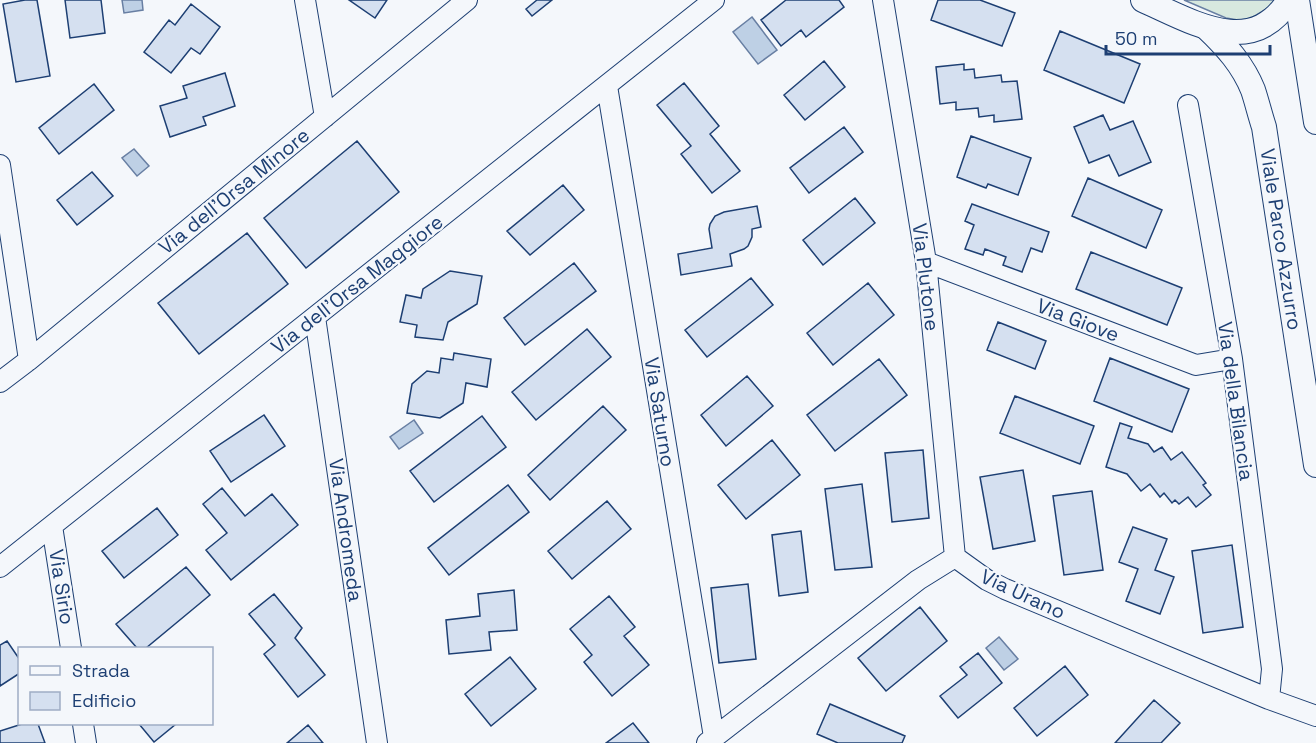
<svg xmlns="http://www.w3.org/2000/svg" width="1316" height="743" font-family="'Space Grotesk',sans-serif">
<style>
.green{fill:#d7e8df;stroke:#687fa3;stroke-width:1.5}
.water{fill:#bed0e5;stroke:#687fa3;stroke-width:1.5}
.building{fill:#d5e0f0;stroke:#1d3f73;stroke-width:1.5}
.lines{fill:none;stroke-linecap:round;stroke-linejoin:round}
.minor-casing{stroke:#1d3f73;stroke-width:22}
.tertiary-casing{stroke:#1d3f73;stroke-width:26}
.minor{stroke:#f4f7fb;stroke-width:20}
.tertiary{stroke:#f4f7fb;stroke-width:24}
.labels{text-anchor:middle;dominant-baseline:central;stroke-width:4.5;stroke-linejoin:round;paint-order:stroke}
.street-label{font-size:20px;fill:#1d3f73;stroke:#f4f7fb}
</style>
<rect width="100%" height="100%" fill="#f4f7fb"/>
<!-- green -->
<path class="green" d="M1184,0h91l-4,6 -21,13 -12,1 -12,-2z"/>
<!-- water -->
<path class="water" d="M122,0h20l1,10 -19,3z
M752,17l25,33 -19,14 -25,-32z
M134,149l15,17 -12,10 -15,-18z
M414,420l9,13 -24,16 -9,-12z
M999,637l19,22 -14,11 -18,-22z"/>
<!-- building -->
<path class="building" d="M25,0h12l13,76 -34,6 -13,-78z
M65,0h36l4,33 -35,5z
M349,0h38l-12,18z
M537,0h15l-20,16 -6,-7z
M786,0h53l5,7 -38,30 -5,-7 -20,16 -20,-26z
M938,0h42l35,13 -13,33 -71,-26z
M191,4l29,23 -20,27 -9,-6 -20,25 -27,-21 25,-32 6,5z
M1060,31l80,33 -16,39 -80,-33z
M824,61l21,26 -40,33 -21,-25z
M964,64v6l10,-1 1,9 26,-3 1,7 15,-1 5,38 -28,3v-7l-15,2 -1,-9 -22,2v-8l-16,2 -4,-37z
M225,73l10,33 -32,11 3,8 -36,12 -10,-31 27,-8 -4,-12z
M684,83l35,43 -9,8 30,37 -28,22 -31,-39 10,-8 -34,-41z
M94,84l20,26 -55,44 -20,-26z
M1103,115l7,15 23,-9 18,41 -32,14 -10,-21 -20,8 -15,-36z
M844,127l19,25 -54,41 -19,-25z
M971,136l60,22 -13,37 -30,-11 -2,4 -29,-11z
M357,141l42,51 -93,76 -42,-50z
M92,172l21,24 -36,29 -20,-25z
M1088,178l74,32 -16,38 -74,-32z
M563,185l21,25 -54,45 -23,-24z
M855,198l20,25 -52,42 -20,-25z
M972,204l77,28 -7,20 -11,-4 -9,24 -19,-7 3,-8 -21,-8 -2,6 -18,-6 9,-24 -9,-4z
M757,206l4,21 -9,2v8l-4,9 -4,3 -14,5 2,12 -51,9 -3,-21 34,-6 -3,-19 1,-5 5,-8 9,-4z
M247,233l41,51 -89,70 -41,-51z
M1091,252l91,36 -15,37 -91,-36z
M574,263l22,28 -71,54 -21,-27z
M450,271l32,5 -5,28 -29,18 -5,18 -28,-3 2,-12 -17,-3 6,-27 15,3 2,-9z
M751,278l22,27 -66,52 -22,-27z
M868,283l26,32 -61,50 -26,-32z
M998,322l48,19 -11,28 -48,-19z
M587,329l24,28 -75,63 -24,-28z
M454,353l37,6 -4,28 -21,-4 -3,20 -23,15 -33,-5 5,-29 15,-13 12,2 2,-15 12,2z
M1110,358l79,31 -17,43 -78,-31z
M879,359l28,36 -72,56 -28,-36z
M747,376l26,30 -47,40 -25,-31z
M1015,396l79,30 -14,38 -80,-31z
M603,406l23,24 -76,70 -22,-25z
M264,415l21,31 -54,36 -21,-31z
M482,416l24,31 -72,55 -24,-31z
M1120,423l12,4 -4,11 20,6 6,8 8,-5 9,13 11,-8 24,31 -3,2 8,10 -15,12 -8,-10 -9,7 -4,-4 -3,3 -8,-10 -4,4 -10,-13 -9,7 -14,-17 -21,-7z
M772,440l28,35 -54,44 -28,-34z
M923,450l6,68 -37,4 -7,-69z
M1023,470l12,71 -42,8 -13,-72z
M862,484l10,83 -37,3 -10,-81z
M508,485l21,27 -80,63 -21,-27z
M222,488l23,28 27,-22 26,31 -67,55 -25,-30 21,-17 -24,-29z
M1092,491l11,79 -39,5 -11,-79z
M607,501l24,28 -59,50 -24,-28z
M157,508l21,27 -54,43 -22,-27z
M1133,527l34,12 -12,31 19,7 -14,37 -34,-13 12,-32 -19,-7z
M801,531l7,61 -29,4 -7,-61z
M1232,545l11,82 -40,6 -11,-82z
M186,567l24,28 -64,53h-9l-21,-24z
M748,584l8,75 -37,4 -8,-75z
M514,590l3,40 -28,2 2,18 -42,4 -3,-34 34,-4 -2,-22z
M274,594l28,34 -7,10 30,37 -27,22 -34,-43 11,-9 -26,-31z
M609,596l26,31 -11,9 25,29 -37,31 -28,-34 8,-7 -22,-26z
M920,607l27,34 -61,50 -28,-33z
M7,641l13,19v13l-20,13v-41z
M978,653l24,30 -44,35 -18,-22 27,-21 -7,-8z
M510,657l26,32 -45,37 -26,-32z
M1065,666l23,29 -51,41 -23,-28z
M1154,700l26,23 -19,20h-46z
M830,704l75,32 -3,7h-64l-21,-9z
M633,723l16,20h-43z
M22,724h16l7,19h-45v-12z
M139,724h37l-22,18z
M308,725l15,18h-36z"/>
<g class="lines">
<!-- minor casing -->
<g class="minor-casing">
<path id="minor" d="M305,0l20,117
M883,0l43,262 29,295
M607,86l107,651
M1188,105l44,254 40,310 -3,30
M0,165l29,195
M926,262l270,103 36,-6
M315,317l62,426
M0,382l29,-22 438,-360
M52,526l19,122
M955,557l32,23 18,9 264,110 47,17
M0,567l714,-567
M83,724l3,19
M707,743l211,-163 37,-23"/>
</g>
<!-- tertiary casing -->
<g class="tertiary-casing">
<g id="tertiary">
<path d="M1143,0c48,21 109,60 146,0"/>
<path d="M1297,0l19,122"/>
<path id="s1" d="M1207,28c19,18 36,37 46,62 4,12 7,25 11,37l52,338"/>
</g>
</g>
<!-- minor -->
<use href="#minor" class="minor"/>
<!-- tertiary -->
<use href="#tertiary" class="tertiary"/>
</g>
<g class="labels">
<!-- street labels -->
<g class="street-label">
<text transform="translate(234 191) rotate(-39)">Via dell'Orsa Minore</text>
<text stroke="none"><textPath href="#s1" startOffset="230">Viale Parco Azzurro</textPath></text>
<text transform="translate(926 277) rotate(83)">Via Plutone</text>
<text transform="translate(357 284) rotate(-38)">Via dell'Orsa Maggiore</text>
<text transform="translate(1078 320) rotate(21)">Via Giove</text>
<text transform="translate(1236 401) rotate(82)">Via della Bilancia</text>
<text transform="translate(660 412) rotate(81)">Via Saturno</text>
<text transform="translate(346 530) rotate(82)">Via Andromeda</text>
<text transform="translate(62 587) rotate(81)">Via Sirio</text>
<text transform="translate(1023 594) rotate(25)">Via Urano</text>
</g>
</g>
<!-- legend -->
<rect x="18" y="647" width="195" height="78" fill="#f4f7fb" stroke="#9eadc5" stroke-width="1.5"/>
<rect x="30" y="666" width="30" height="9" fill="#f4f7fb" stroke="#9eadc5" stroke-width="1.5"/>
<text x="72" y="677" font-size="18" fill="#1d3f73">Strada</text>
<rect x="30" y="692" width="30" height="18" fill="#d5e0f0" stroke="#9eadc5" stroke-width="1.5"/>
<text x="72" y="707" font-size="18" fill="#1d3f73">Edificio</text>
<!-- scale -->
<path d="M1106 45v9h164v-9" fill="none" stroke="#1d3f73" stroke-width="3"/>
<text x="1115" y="45" font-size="18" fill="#1d3f73" stroke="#f4f7fb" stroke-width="4.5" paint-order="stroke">50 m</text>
</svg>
